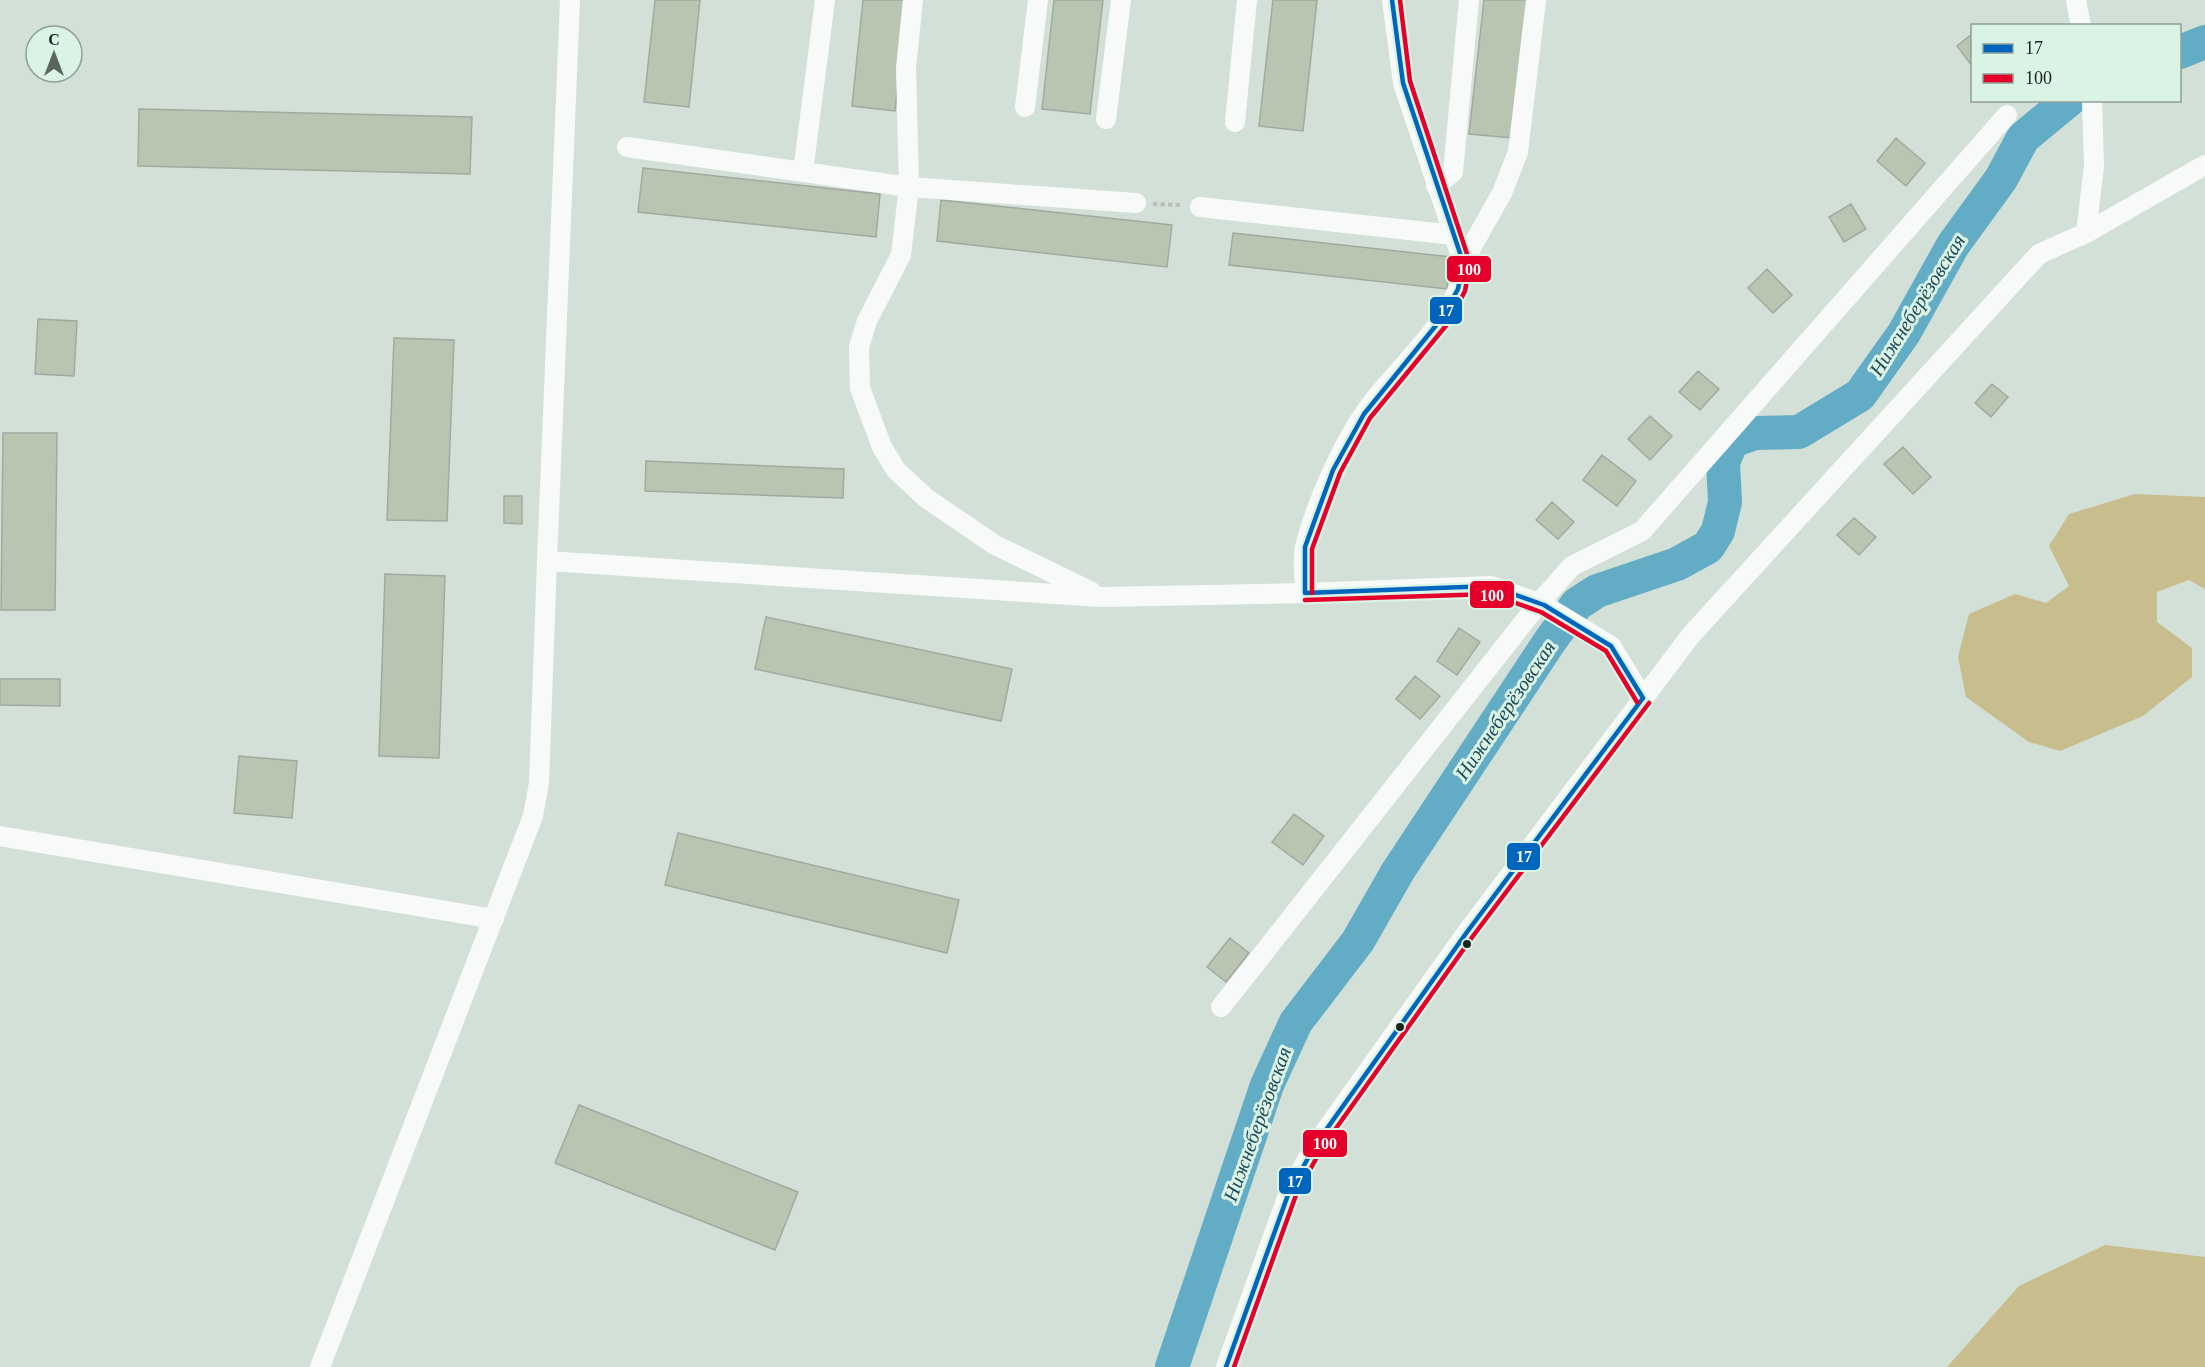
<svg xmlns="http://www.w3.org/2000/svg" width="2205" height="1367" font-family="Georgia,serif">
<style>
.forest{fill:#c8bd8d}
.lines{fill:none;stroke-linecap:round;stroke-linejoin:round}
.river{stroke:#62adc5;stroke-width:34}
.building{fill:#b9c4b1;stroke:#a2a9a1;stroke-width:1.5}
.path{stroke:#babebb;stroke-width:4;stroke-dasharray:4.5 3;stroke-linecap:butt}
.minor{stroke:#f8faf9;stroke-width:20}
.bus-1-casing{stroke:#daf3e4;stroke-width:9}
.bus-2-casing{stroke:#daf3e4;stroke-width:9}
.bus-1{stroke:#0065bd;stroke-width:4.5}
.bus-2{stroke:#e4002b;stroke-width:4.5}
.bus-dot{fill:#1a231e;stroke:#daf3e4;stroke-width:2}
.labels{text-anchor:middle;dominant-baseline:central;stroke-width:6;stroke-linejoin:round;paint-order:stroke}
.water-label{font-size:20px;font-style:italic;fill:#1e4859;stroke:#daf3e4}
.line-badge{stroke:#daf3e4;stroke-width:2}
.badge-label{font-size:16px;text-anchor:middle;font-weight:bold;fill:#fff}
</style>
<rect width="100%" height="100%" fill="#d3e0d8"/>
<!-- forest -->
<path class="forest" d="M2135,494l70,3v92l-16,-9 -32,12v30l35,26v29l-49,39 -83,35 -31,-9 -63,-45 -8,-40 11,-43 46,-20 31,9 23,-17 -20,-40 20,-32z
M2105,1245l100,12v110h-258l72,-81z"/>
<g class="lines">
<!-- river -->
<path class="river" d="M2180,52l25,-10
M1172,1367l95,-282 29,-63 62,-81 40,-70 152,-230 27,-37 20,-13 80,-27 31,-17 10,-16 7,-29 -2,-40 9,-21 23,-8 44,-1 61,-37 44,-62 49,-88 48,-66 22,-41 46,-38"/>
</g>
<!-- building -->
<path class="building" d="M655,0h45l-11,107 -45,-5z
M863,0h44l-12,111 -43,-5z
M1054,0h49l-13,114 -48,-5z
M1273,0h44l-14,131 -44,-5z
M1484,0h43l-15,138 -43,-4z
M1972,34v32l-15,-20z
M139,109l333,8 -2,57 -332,-8z
M1896,138l29,25 -19,23 -29,-25z
M643,168l237,26 -4,43 -238,-25z
M941,200l231,25 -5,42 -230,-26z
M1851,204l15,25 -22,13 -15,-25z
M1233,233l218,24 -4,32 -218,-24z
M1767,269l25,26 -19,18 -25,-25z
M38,319l39,2 -3,55 -39,-2z
M394,338l60,2 -7,181 -60,-1z
M1698,371l21,18 -19,21 -21,-18z
M1992,384l16,13 -17,20 -16,-14z
M1650,416l22,20 -22,24 -22,-21z
M3,433h54l-2,177h-54z
M1903,447l28,30 -18,17 -29,-30z
M1602,455l34,26 -19,25 -34,-26z
M646,461l198,8 -1,29 -198,-7z
M504,496h18v28l-18,-1z
M1552,502l22,20 -16,17 -22,-19z
M1854,518l22,19 -17,18 -22,-20z
M385,574l60,2 -6,182 -60,-2z
M766,617l246,52 -11,52 -246,-52z
M1459,628l21,14 -23,33 -20,-14z
M1415,676l25,20 -20,23 -24,-20z
M0,679h60v27l-60,-1z
M239,756l58,5 -5,57 -58,-5z
M1294,814l30,22 -21,29 -31,-23z
M678,833l281,67 -12,53 -282,-68z
M1230,938l19,15 -23,29 -19,-15z
M579,1105l219,87 -23,58 -220,-87z"/>
<g class="lines">
<!-- path -->
<path class="path" d="M1153,204l29,1"/>
<!-- minor -->
<path class="minor" d="M570,0l-23,561 555,36 203,-4 186,-7 53,19 67,41 32,52
M913,0l-7,68 3,119 -8,68 -34,66 -8,26 1,41 22,59 14,23 30,28 69,47 97,47
M2076,0l5,26
M1025,107l13,-107
M1106,119l15,-119
M1235,122l12,-122
M627,147l282,40 227,16
M803,172l22,-172
M1436,186l17,-14 16,-172
M1200,207l254,28
M2086,233l8,-67 -2,-66
M1463,262l39,-69 16,-41 18,-152
M1305,593c0,-14 -3,-32 0,-46 11,-45 41,-112 70,-148 26,-33 68,-71 83,-110 3,-8 3,-18 5,-27l-60,-179 -11,-83
M0,836l494,83
M1221,1007l318,-404 33,-37 70,-35 365,-416
M320,1367l213,-551 6,-33 8,-222
M1226,1367l63,-175 27,-48 151,-212 224,-297 348,-381 47,-21 119,-68"/>
<!-- bus-1 casing -->
<g class="bus-1-casing">
<path id="bus-1" d="M1305,593v-46l28,-77 31,-56 78,-96 16,-29 5,-27 -60,-179 -11,-83
M1305,593l186,-7 53,19 67,41 32,52
M1226,1367l63,-175 27,-48 151,-212 176,-234"/>
</g>
<!-- bus-2 casing -->
<g class="bus-2-casing">
<path id="bus-2" d="M1312,593v-44l28,-76 30,-55 79,-96 16,-31 5,-28 -60,-182 -10,-81
M1305,600l185,-6 51,18 65,39 31,51
M1234,1367l62,-172 26,-47 151,-212 176,-233"/>
</g>
<!-- bus-1 -->
<use href="#bus-1" class="bus-1"/>
<!-- bus-2 -->
<use href="#bus-2" class="bus-2"/>
</g>
<!-- markers -->
<g class="bus-dot">
<circle cx="1467" cy="944" r="5"/>
<circle cx="1400" cy="1027" r="5"/>
</g>
<g class="labels">
<!-- water labels -->
<g class="water-label">
<text transform="translate(1917 305) rotate(-58)">Нижнеберёзовская</text>
<text transform="translate(1505 710) rotate(-56)">Нижнеберёзовская</text>
<text transform="translate(1257 1124) rotate(-70)">Нижнеберёзовская</text>
</g>
</g>
<g class="line-badge">
<rect x="1446" y="255" width="46" height="28" rx="6" fill="#e4002b"/>
<rect x="1429" y="296" width="34" height="29" rx="6" fill="#0065bd"/>
<rect x="1469" y="580" width="46" height="29" rx="6" fill="#e4002b"/>
<rect x="1506" y="842" width="35" height="29" rx="6" fill="#0065bd"/>
<rect x="1302" y="1129" width="46" height="29" rx="6" fill="#e4002b"/>
<rect x="1278" y="1167" width="34" height="28" rx="6" fill="#0065bd"/>
</g>
<g class="badge-label">
<text x="1469" y="275">100</text>
<text x="1446" y="316">17</text>
<text x="1492" y="601">100</text>
<text x="1524" y="862">17</text>
<text x="1325" y="1149">100</text>
<text x="1295" y="1187">17</text>
</g>
<!-- legend -->
<rect x="1971" y="24" width="210" height="78" fill="#daf3e4" stroke="#8da095" stroke-width="1.5"/>
<rect x="1983" y="44" width="30" height="9" fill="#0065bd" stroke="#8da095" stroke-width="1.5"/>
<text x="2025" y="54" font-size="18" fill="#1a231e">17</text>
<rect x="1983" y="74" width="30" height="9" fill="#e4002b" stroke="#8da095" stroke-width="1.5"/>
<text x="2025" y="84" font-size="18" fill="#1a231e">100</text>
<!-- north arrow -->
<g transform="translate(54 54)"><circle r="28" fill="#daf3e4" stroke="#8da095" stroke-width="1.5"/>
<path d="M0-4.5L10 22L0 15L-10 22Z" fill="#5b655f"/>
<text y="-9" font-size="16" font-weight="bold" text-anchor="middle" fill="#1a231e">С</text>
</g>
</svg>
